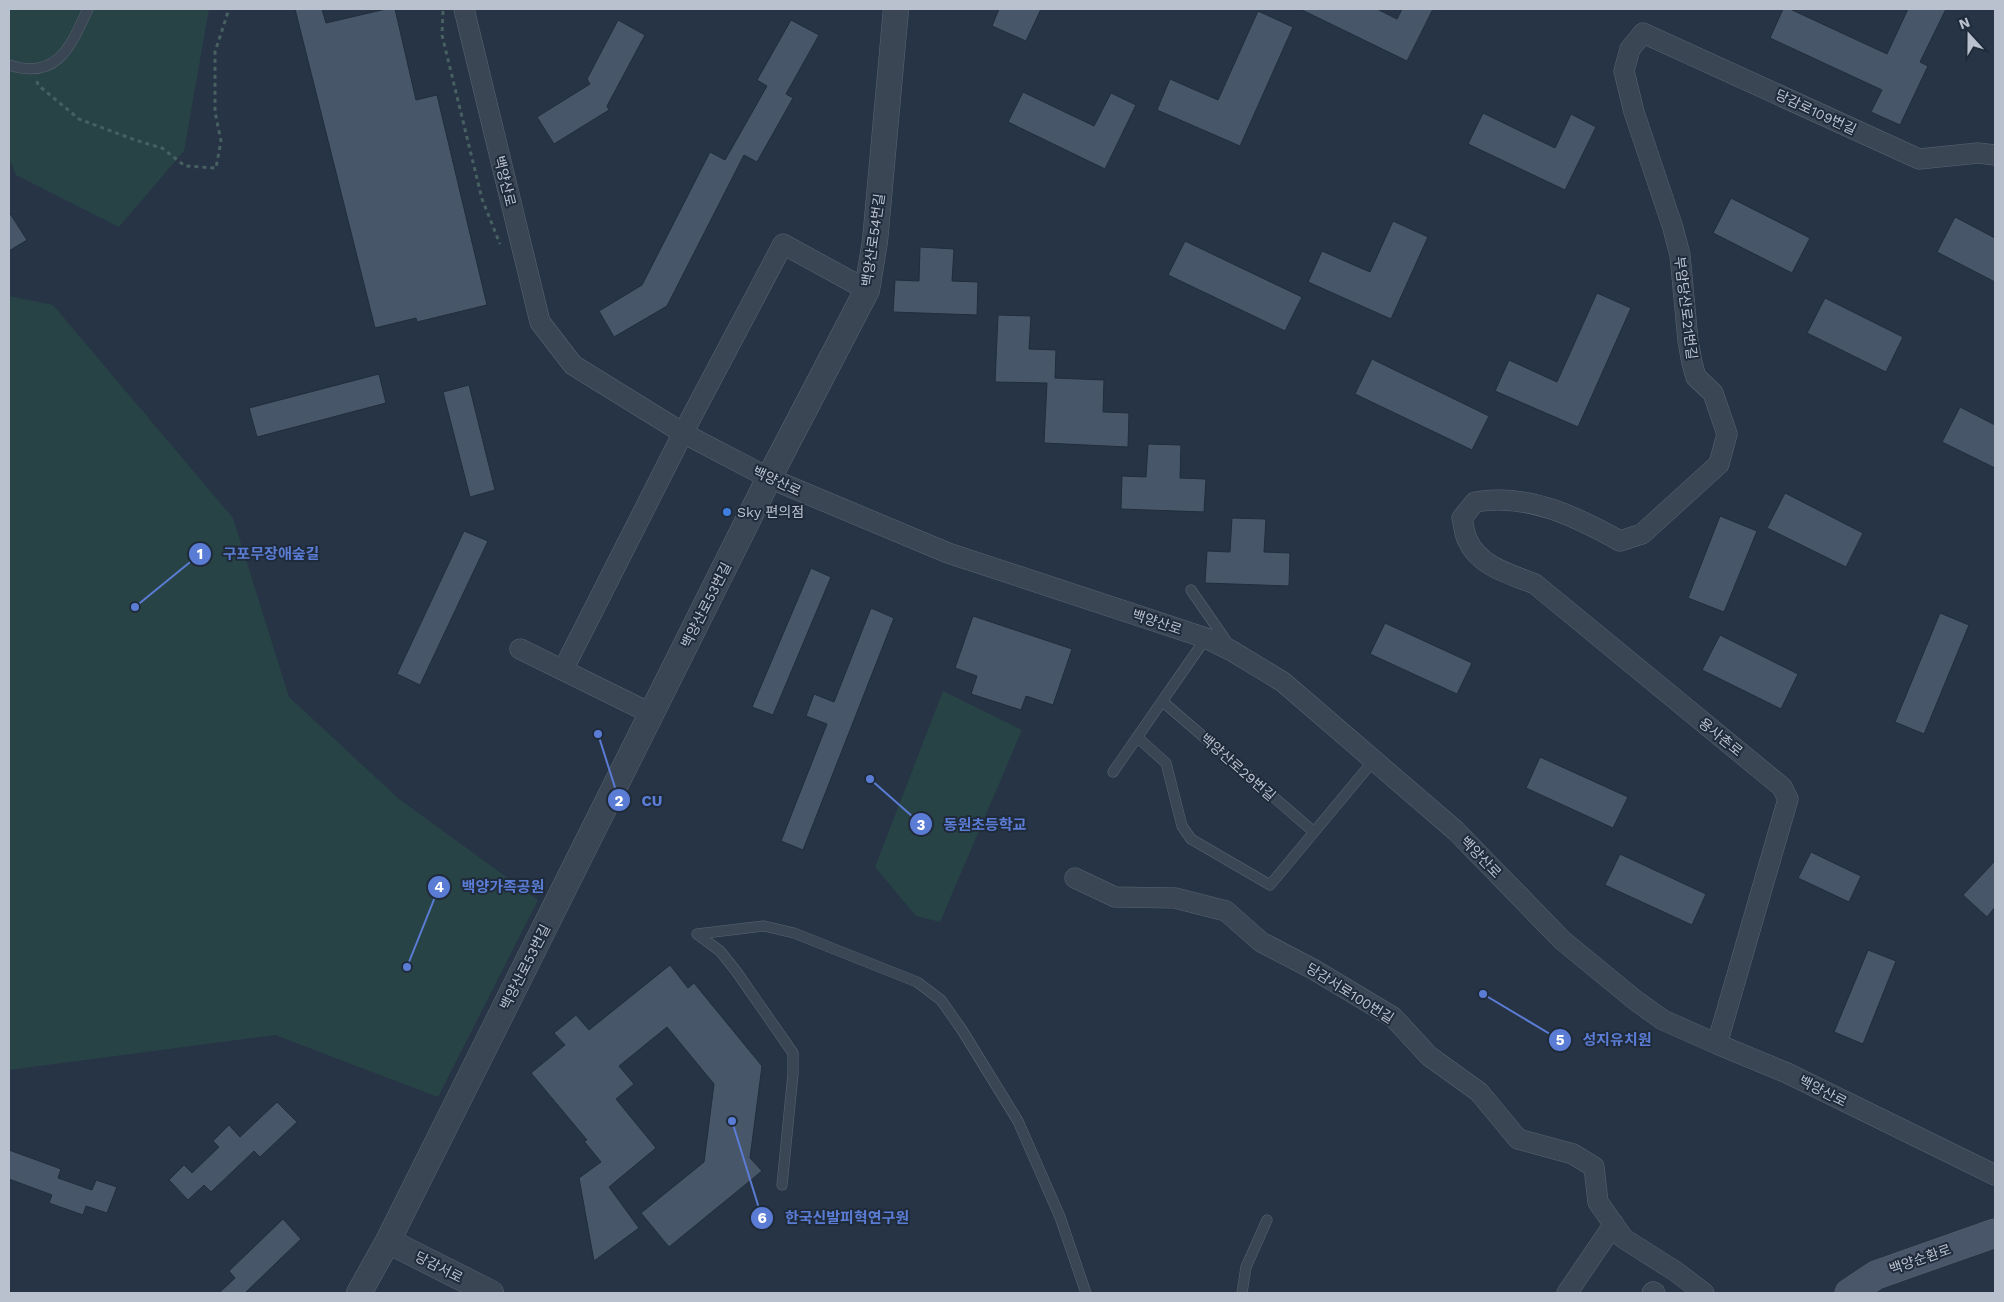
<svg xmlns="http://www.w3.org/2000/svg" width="2004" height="1302" font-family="'Work Sans','Noto Sans KR',sans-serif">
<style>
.green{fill:#284346}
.building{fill:#48566a;stroke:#212d3c}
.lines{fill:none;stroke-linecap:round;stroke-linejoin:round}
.service-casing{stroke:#596472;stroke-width:11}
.minor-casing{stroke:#596472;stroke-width:21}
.tertiary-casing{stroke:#596472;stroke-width:26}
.secondary-casing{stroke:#596472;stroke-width:29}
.path{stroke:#476062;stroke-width:3;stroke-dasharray:4 4;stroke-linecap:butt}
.service{stroke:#3b4655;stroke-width:10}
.minor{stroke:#3b4655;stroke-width:20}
.tertiary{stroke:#3b4655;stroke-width:25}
.secondary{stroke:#495568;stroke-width:28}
.shop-dot{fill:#3f7fe0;stroke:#1f2b3a;stroke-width:2}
.labels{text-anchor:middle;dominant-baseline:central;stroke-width:4;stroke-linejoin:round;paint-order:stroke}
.street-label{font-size:14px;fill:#b9c1ce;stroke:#1f2b3a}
.poi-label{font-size:14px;fill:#b9c1ce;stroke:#1f2b3a;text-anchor:start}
.leader{fill:none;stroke:#5b7cd4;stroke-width:2}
.callout-dot{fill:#5b7cd4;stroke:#1f2b3a;stroke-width:2}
.mark-label{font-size:15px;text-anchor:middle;font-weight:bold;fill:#fff}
.callout-label{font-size:15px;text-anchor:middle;font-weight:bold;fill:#5b7cd4;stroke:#1f2b3a;stroke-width:4;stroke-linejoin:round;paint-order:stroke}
</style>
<rect width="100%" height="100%" fill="#263445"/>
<!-- green -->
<path class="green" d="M9,9h200l-25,142 -65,76 -103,-52 -7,-17z
M9,296l44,9 180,213 56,179 110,102 139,101 -100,197 -163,-62 -266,35z
M943,691l79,39 -82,192 -24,-6 -41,-49z"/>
<!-- building -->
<path class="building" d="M295,9h27l4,14 60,-14h9l21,91 21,-5 50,210 -70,17 -1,-4 -41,10z
M999,9h42l-15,32 -34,-15z
M1300,9h77l20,10 5,-10h31l-26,52z
M1783,9h7l97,45 21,-45h38l-26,53 8,4 -28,59 -29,-13 11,-22 -112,-52z
M1258,11l35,16 -53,119 -83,-36 13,-31 48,21z
M618,20l27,15 -38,71 2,4 -55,34 -17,-27 53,-33 -3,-5z
M791,20l28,15 -33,59 7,4 -36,64 -13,-7 -77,151 -53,31 -15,-26 43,-26 68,-133 15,8 42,-74 -10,-6z
M1023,92l71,34 17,-33 25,12 -31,64 -97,-47z
M1483,113l72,35 16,-34 25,13 -31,63 -97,-46z
M1731,198l79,40 -18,35 -79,-40z
M9,212l18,28 -18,11z
M1955,217l40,21v44l-58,-30z
M1393,221l35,16 -37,82 -83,-37 14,-31 48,21z
M1185,241l117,56 -17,34 -117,-56z
M920,247l34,2 -2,32 26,1 -1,33 -84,-3 2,-32 24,1z
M1597,293l34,15 -53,119 -83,-36 14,-31 48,22z
M1825,298l78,39 -17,35 -79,-39z
M998,315l33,1 -2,33 27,1 -1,28 49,2 -1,32 26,1 -1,34 -84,-4 3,-60 -52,-1z
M1372,359l117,57 -17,34 -117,-56z
M379,374l7,29 -129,34 -8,-29z
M469,385l26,105 -25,7 -27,-105z
M1960,407l35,18v43l-53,-26z
M1148,444l33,1 -1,33 26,1 -2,33 -83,-3 1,-33 24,1z
M1785,493l78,40 -17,34 -79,-39z
M1720,516l37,15 -33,81 -36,-14z
M1232,518l34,1 -2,33 26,1 -1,33 -84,-3 2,-32 23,1z
M464,531l24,10 -68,144 -23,-11z
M811,568l20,9 -58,138 -21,-8z
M871,608l23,10 -91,232 -22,-9 46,-117 -21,-8 8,-22 20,8z
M1940,613l29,12 -45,109 -29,-12z
M973,616l99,33 -19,56 -27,-9 -5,14 -50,-16 6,-18 -22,-8z
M1385,623l87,40 -15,31 -87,-40z
M1720,635l78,39 -17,35 -79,-39z
M1540,757l88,40 -15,31 -87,-40z
M1811,852l50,24 -12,26 -51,-24z
M1620,854l86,40 -14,31 -87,-40z
M1995,861v46l-8,10 -24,-22z
M1868,950l28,11 -33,83 -29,-12z
M670,965l18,23 6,-5 68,83 -12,92 12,13 -93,76 -28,-34 63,-51 10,-78 -47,-57 -48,39 15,18 -18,15 40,49 -47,39 30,41 -45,33 -15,-83 22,-16 -17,-21 3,-1 -56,-67 34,-28 -11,-12 22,-18 13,15z
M277,1102l20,20 -37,35 -6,-6 -43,41 -7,-7 -16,15 -19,-20 15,-15 8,8 27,-26 -6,-6 16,-16 11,12z
M9,1150l52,19 -3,9 34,12 4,-10 21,7 -10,26 -21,-7 -3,9 -34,-12 3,-8 -43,-16z
M283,1219l18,20 -56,54h-26l16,-15 -6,-7z"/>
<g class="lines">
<!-- service casing -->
<g class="service-casing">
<path id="service" d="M9,65c49,16 62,-20 79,-56
M1191,590l38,55
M1162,701l152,131
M1137,737l29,26 16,63 9,13 79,46 104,-125
M1113,772l93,-134
M782,1185l11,-111v-21l-57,-82 -16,-20 -23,-17 67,-8 30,7 123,49 24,18 21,30 56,91 42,96 26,76
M1242,1293l4,-26 21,-47"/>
</g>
<!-- minor casing -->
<g class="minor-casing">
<path id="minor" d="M464,9l76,313 33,43 110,68 86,45 179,75 258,85 26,13 51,31 173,149 106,109 73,60 28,20 54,24 70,29 208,102
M520,649l132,65
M563,670l120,-237 100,-189 84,46
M1075,878l40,19 60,1 51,13 35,31 52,27 80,48 36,39 50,36 39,47 55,15 21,13 4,35 25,36 52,33 29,22
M1717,1044l71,-245 -6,-12 -247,-203c-25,-10 -55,-17 -67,-43 -4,-7 -4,-16 -6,-23l13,-16c53,-9 100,14 145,39l22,-7 77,-70 8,-30 -14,-41 -17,-16 -4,-14 -4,-22 -8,-86 -7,-27 -39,-116 -10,-41 6,-22 13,-16 276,126 59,-6 17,2
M1567,1293l47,-69
M1652,1293l1,-1 2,1"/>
</g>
<!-- tertiary casing -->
<g class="tertiary-casing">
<path id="tertiary" d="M388,1241l103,52
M359,1293l29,-52 381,-763 98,-188 8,-49 21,-232"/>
</g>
<!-- secondary casing -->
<g class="secondary-casing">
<path id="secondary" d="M1849,1293l27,-18 119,-42"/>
</g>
<!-- path -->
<path class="path" d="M443,11l-1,24 40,164 18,45
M37,81l1,4 41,34 56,21 27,8 23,18 31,2 5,-27 -6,-29v-60l14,-43"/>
<!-- service -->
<use href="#service" class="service"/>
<!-- minor -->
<use href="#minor" class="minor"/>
<!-- tertiary -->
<use href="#tertiary" class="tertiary"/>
<!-- secondary -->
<use href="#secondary" class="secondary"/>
</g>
<!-- markers -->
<circle class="shop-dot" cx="727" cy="512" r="5"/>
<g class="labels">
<!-- street labels -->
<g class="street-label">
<text transform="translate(1816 112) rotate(25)">당감로109번길</text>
<text transform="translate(505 181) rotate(76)">백양산로</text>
<text transform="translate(873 240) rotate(-82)">백양산로54번길</text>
<text transform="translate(1686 308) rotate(83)">부암당산로21번길</text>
<text transform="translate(777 481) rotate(25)">백양산로</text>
<text transform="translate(706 605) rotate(-63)">백양산로53번길</text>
<text transform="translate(1157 622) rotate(18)">백양산로</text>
<text transform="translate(1721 737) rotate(39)">용사촌로</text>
<text transform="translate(1238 767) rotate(41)">백양산로29번길</text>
<text transform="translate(1481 857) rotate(46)">백양산로</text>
<text transform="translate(525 967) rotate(-63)">백양산로53번길</text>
<text transform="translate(1350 993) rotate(32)">당감서로100번길</text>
<text transform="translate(1823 1091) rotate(27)">백양산로</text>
<text transform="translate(1920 1259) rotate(-19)">백양순환로</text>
<text transform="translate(439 1267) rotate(27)">당감서로</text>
</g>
<!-- poi labels -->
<g class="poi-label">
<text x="737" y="512">Sky 편의점</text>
</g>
</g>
<!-- callouts -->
<path class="leader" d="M135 607L200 554M598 734L619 800M870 779L921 824M407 967L439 887M1483 994L1560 1040M732 1121L762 1218"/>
<g class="callout-dot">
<circle cx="135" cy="607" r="5"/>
<circle cx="598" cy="734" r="5"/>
<circle cx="870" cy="779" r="5"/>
<circle cx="407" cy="967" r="5"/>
<circle cx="1483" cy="994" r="5"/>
<circle cx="732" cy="1121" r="5"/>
<circle cx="200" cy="554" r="12"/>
<circle cx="619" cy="800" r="12"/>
<circle cx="921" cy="824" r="12"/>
<circle cx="439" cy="887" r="12"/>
<circle cx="1560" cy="1040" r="12"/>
<circle cx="762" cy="1218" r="12"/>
</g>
<g class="mark-label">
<text x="200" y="559">1</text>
<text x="619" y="806">2</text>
<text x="921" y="830">3</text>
<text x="439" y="892">4</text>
<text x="1560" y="1045">5</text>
<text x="762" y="1223">6</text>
</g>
<g class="callout-label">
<text x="271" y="559">구포무장애숲길</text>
<text x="652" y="806">CU</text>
<text x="985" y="830">동원초등학교</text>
<text x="503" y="892">백양가족공원</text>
<text x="1617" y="1045">성지유치원</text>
<text x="847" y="1223">한국신발피혁연구원</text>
</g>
<!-- border -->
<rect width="2004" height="1302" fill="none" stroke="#b9c1ce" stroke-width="20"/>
<!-- north arrow -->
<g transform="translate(1969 35) rotate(339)" stroke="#1f2b3a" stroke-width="4" paint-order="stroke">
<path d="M0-4L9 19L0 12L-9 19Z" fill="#b9c1ce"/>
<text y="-8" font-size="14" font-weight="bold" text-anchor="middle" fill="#b9c1ce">N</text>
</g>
</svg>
